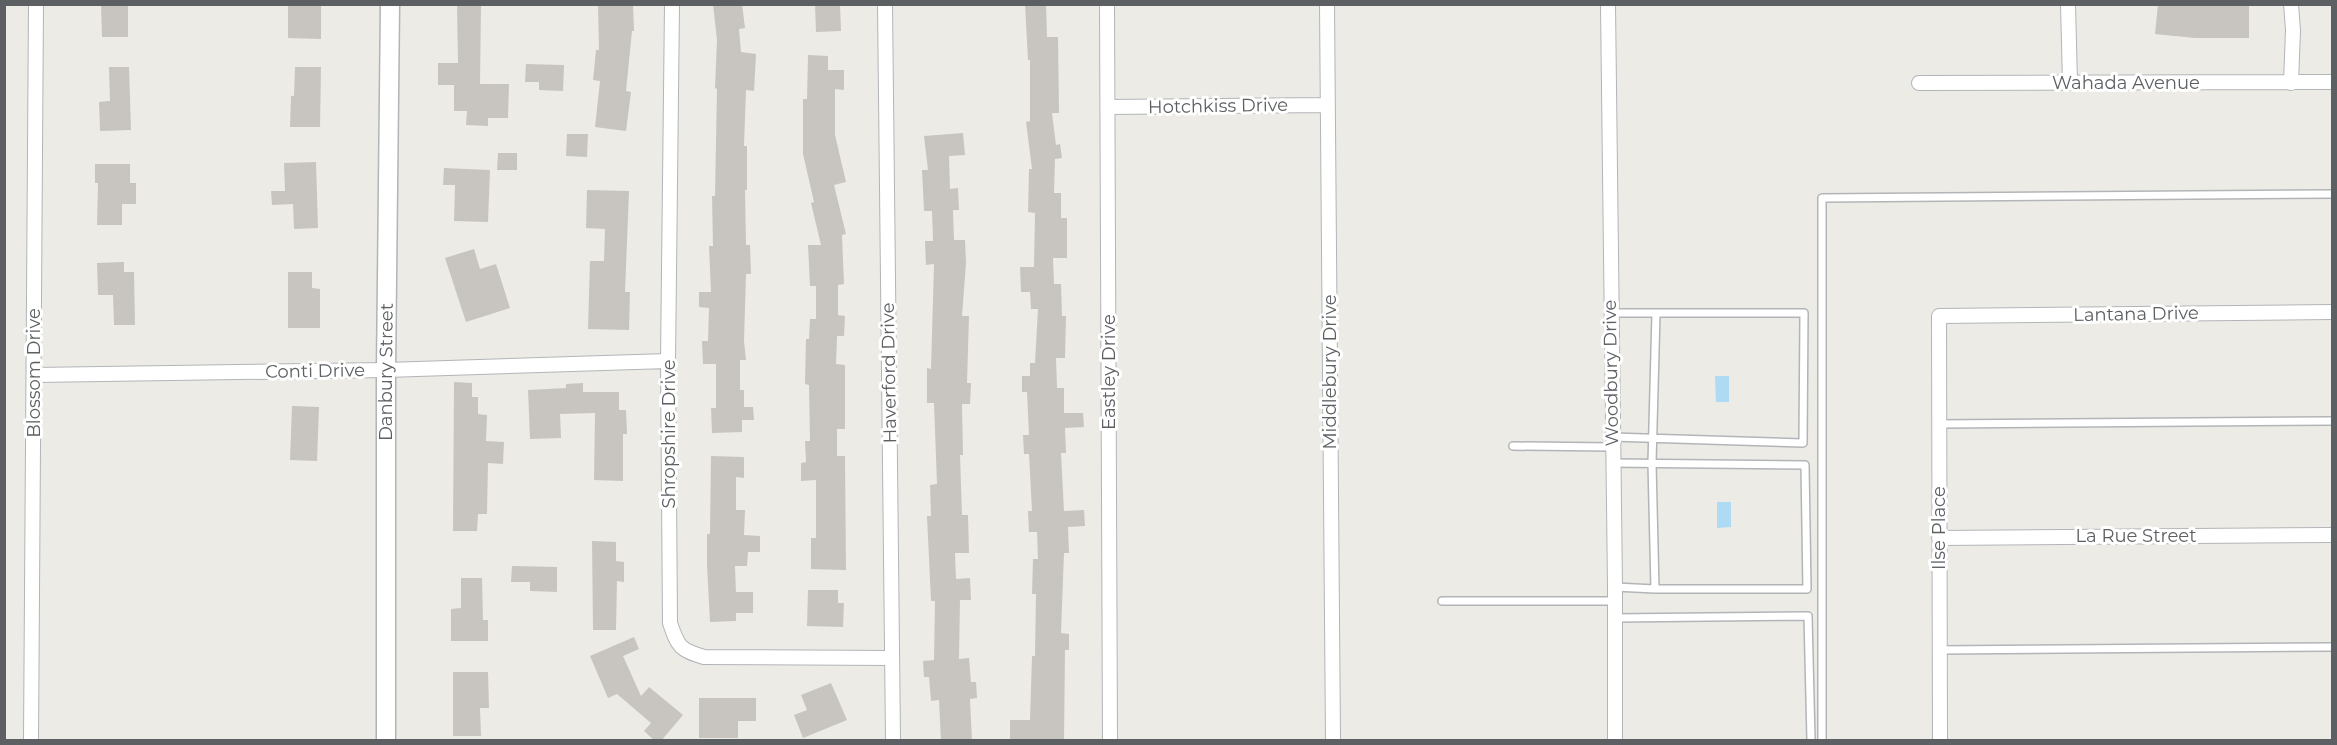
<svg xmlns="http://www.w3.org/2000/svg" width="2337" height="745" font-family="Montserrat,sans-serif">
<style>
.water{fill:#aedaf4}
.building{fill:#c8c5c1}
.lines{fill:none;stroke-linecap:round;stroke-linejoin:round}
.lane-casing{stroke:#b2b5b8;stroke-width:10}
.street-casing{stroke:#b2b5b8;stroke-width:16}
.secondary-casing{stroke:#b1b4b8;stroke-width:21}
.lane{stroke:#fff;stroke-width:7}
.street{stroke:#fff;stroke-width:14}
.secondary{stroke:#fff;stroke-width:18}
.labels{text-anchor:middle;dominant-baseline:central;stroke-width:6;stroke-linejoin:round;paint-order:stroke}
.street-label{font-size:18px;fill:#5d6063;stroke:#fff}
</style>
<rect width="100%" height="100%" fill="#edebe5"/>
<!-- water -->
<path class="water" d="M1715,376h14v26h-13z
M1717,502h14v25l-14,1z"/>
<!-- building -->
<path class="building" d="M101,4h27v33h-26z
M288,4h33v35l-33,-1z
M457,4h24l-1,80h29l-1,34h-20v8l-22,-1 1,-14h-13v-26h-16v-22h20z
M598,4h35l1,27h-2l-6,60 5,1 -5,39 -31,-4 5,-46 -7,-1 3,-30h3z
M713,4h29l3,24 -6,1 2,23 15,2 -2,37 -8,-1 -2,56h3v44h-2l1,55h4l1,29h-5l-2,67 2,19h-6v30h4v17h9l1,13h-12v12l-30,1 -1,-25h5v-44h-13l-1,-23h6l1,-33 -10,-1v-15h12l-2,-46h4l-1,-50h3l2,-107 -2,-1 2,-48z
M815,4h25l1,27 -25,1z
M1025,4h21l1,33h11l1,76h-7l4,32 4,-1 2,14 -7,1 -1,34h7v25h6v40h-14l1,26h7l1,32h4l-1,42h-9l1,30h7v25h19l1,14 -19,1 1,25h-5l3,58 20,-1 1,16 -17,1 1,26h-5l-3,80 8,1v16h-4l-1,91h-54v-21h20l2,-64h3l1,-62h-4l1,-35h5l-1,-27h-8l-1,-21h4l-3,-57h-5l-1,-19h6l-2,-43h-5v-16h8v-13h5l3,-54h-7l-1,-17h-9l-1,-25h14l1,-54 -7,-1 1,-43h3l-6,-47 4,-1v-61h-2z
M2158,4h91v34h-54l-40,-4z
M808,55l20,1v14h16v20l-9,-1v46l11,47 -12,3 12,49 -4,1 2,49 -6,1v30l7,1 -1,20h-7l-1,28 9,1v64h-8v27h8l1,114 -35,-1v-31h5v-58l-15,1v-18l5,-1 -1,-21h5l-1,-56 -4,-1 1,-45h3l1,-20h6v-33h-6l-2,-41h13l-10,-42 3,-1 -11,-48v-55h4z
M526,64l38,1 -1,26 -24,-1v-8h-14z
M109,67h20l2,63 -31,1 -1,-29 11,-1z
M295,67h26l-1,60h-30l1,-31h3z
M963,133l2,22 -16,1 1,33 8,-1 1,22h-6l1,30h11l1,23 -4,53h7l-2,67h4l-1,21h-8l1,51h-3l2,60h6l1,38h-14l1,26 14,-1 1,22h-11l-1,59 10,-1 2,24h5l1,16 -7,1 2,42h-31l-2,-41 -8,1 -2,-24h-5l-1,-16 11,-1 1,-59h-4l-4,-85h4l-1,-31 7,-1 -3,-81h-7v-35l4,1 3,-105 -8,1 -1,-24h8l-1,-30h-8l-2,-41h6l-4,-34z
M567,134h21l-1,23 -21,-1z
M498,153h19v17h-20z
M316,162l2,66 -24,1 -1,-25 -21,1 -1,-14h14l-1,-28z
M95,164h35v19h6v21h-14v21h-25l1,-42h-3z
M444,168l46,2 -2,52 -34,-1 1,-36h-12z
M587,190l42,1 -4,101h5l-1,38 -41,-1 2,-68h14l1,-32 -19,-1z
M474,249l6,20 16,-5 14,44 -44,14 -21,-64z
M124,262v10h10l1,53h-21l-1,-30h-15l-1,-32z
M288,272h24v16l8,1v39h-32z
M454,382l18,1v14h6v17l9,1 -1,26 18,1 -1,22 -15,-1 -1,51h-9l-1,17h-24z
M583,383v9h36v18h7l1,24h-4v47l-29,-1 1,-67 -35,1 1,24 -31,1 -2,-49 38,-2v-4z
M292,406l27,1 -2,54 -27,-1z
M711,456l33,1v21l-8,-1v33h9l-1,25 16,1v16h-12l-1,14h-12l1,26h17v21h-17v8l-26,1 -3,-57v-31h3z
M592,541l24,1v19l8,1v20l-7,-1 -1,49h-23z
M512,566l45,1v25l-27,-1v-9h-19z
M461,578h21l1,42h5v21h-37v-32l10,-1z
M808,590h30v13h6l-1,24 -36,-1z
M634,637l5,12 -16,7 18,40 8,-9 34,28 -22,26h-6l-11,-10 7,-8 -34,-29 -9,4 -18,-42z
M453,672h35l1,36h-9l1,28h-28z
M831,683l16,37 -44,18 -9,-23 13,-5 -6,-15z
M699,698h57v23h-18v17h-39z"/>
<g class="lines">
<!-- lane casing -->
<g class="lane-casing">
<path id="lane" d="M1612,313h192l-1,130 -191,-6
M1939,424l393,-3
M1513,446l99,1
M1612,463l193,2 2,124h-152l-40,-2
M1655,589l-3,-126 4,-150
M1442,601h173
M1615,618l193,-2 3,124
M1939,650l393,-3
M1822,740v-542l510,-4"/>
</g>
<!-- street casing -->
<g class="street-casing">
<path id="street" d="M672,4l-4,357 2,262c8,24 10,27 34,34l187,1
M885,4l8,736
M1107,4l3,736
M1327,4l6,736
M1608,4l7,583v153
M2068,4l2,79
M1919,83l413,-1
M2291,83l2,-53 -2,-26
M1108,107l220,-2
M34,375l352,-5 282,-9
M1939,538l393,-3
M31,740l5,-736
M1940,740l-1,-424 393,-4"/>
</g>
<!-- secondary casing -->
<g class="secondary-casing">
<g id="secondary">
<path id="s1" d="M386,740v-370l4,-366"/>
</g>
</g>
<!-- lane -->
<use href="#lane" class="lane"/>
<!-- street -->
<use href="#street" class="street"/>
<!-- secondary -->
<use href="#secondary" class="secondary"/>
</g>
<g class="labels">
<!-- street labels -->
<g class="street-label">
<text x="2126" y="83">Wahada Avenue</text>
<text transform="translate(1218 106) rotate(-1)">Hotchkiss Drive</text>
<text transform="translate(2136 314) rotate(-1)">Lantana Drive</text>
<text transform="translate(315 371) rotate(-1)">Conti Drive</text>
<text stroke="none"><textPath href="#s1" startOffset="368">Danbury Street</textPath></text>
<text transform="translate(1109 372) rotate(-90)">Eastley Drive</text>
<text transform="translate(1330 372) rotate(-90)">Middlebury Drive</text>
<text transform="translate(34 373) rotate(-90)">Blossom Drive</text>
<text transform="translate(889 373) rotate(-91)">Haverford Drive</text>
<text transform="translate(1611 373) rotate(-91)">Woodbury Drive</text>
<text transform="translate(669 434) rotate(-90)">Shropshire Drive</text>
<text transform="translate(1939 528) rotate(-90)">Ilse Place</text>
<text x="2136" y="536">La Rue Street</text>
</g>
</g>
<!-- border -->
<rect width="2337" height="745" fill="none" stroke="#5d6063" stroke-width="12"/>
</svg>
